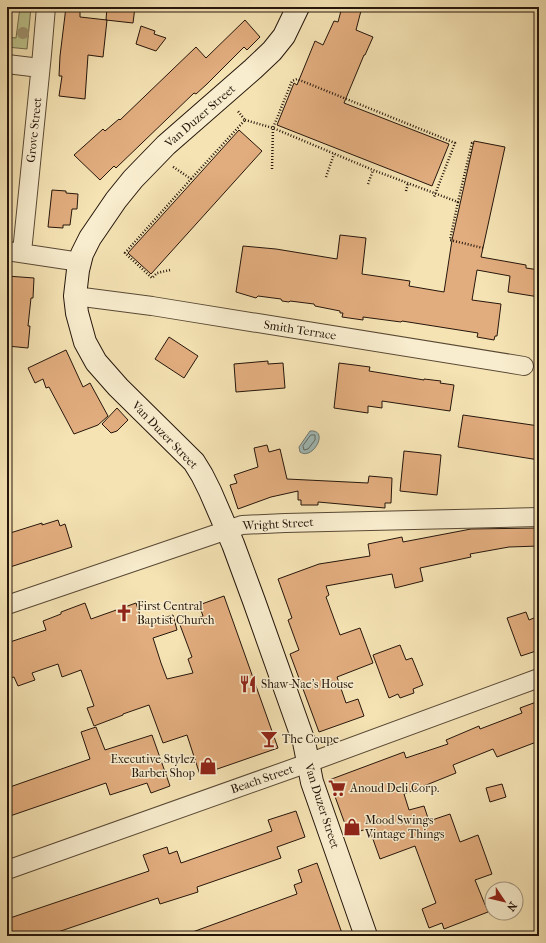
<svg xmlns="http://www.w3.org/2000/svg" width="546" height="943" font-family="'IM FELL French Canon',serif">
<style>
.green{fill:#bdc38c;stroke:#716c4c}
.water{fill:#a0bbb8;stroke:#6f7973}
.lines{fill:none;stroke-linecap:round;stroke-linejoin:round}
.shore{stroke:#626862;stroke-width:1}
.building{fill:#e2ad7e;stroke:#25160b}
.minor-casing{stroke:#594935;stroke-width:20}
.secondary-casing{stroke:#25160b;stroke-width:24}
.path{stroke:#25160b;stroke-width:2.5;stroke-dasharray:1 2;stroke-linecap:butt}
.minor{stroke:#f8edce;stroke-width:18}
.secondary{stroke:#f8edce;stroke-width:22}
.tree{fill:#a09470}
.labels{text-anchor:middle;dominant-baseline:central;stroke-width:3;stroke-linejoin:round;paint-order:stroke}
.street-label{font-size:12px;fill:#25160b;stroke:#f8edce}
.poi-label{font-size:12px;fill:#25160b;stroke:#f8edce;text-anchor:start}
</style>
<rect width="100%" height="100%" fill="#f5e3b4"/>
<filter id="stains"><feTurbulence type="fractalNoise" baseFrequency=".005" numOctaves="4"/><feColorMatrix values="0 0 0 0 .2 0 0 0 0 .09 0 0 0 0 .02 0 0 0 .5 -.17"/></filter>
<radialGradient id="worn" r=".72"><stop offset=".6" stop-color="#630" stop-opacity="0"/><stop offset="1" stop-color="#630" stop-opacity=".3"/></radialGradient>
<!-- green -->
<path class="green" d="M20,7h11l-4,42 -20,-2v-10l9,1z"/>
<!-- water -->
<path class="water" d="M310,431c20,-2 3,30 -10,21l-1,-5z"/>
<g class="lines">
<!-- shore -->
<path class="shore" d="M311,435h4v5l-7,9 -4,1 -1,-4z"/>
</g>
<!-- building -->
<path class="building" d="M66,7h14v10l27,3 -4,37 -15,-2 -3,44 -26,-3 3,-20h-3l1,-20z
M107,7h28l-2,16 -27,-3z
M342,7h20l-6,23 17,7 -8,18h-1l-20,48 105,41 -17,42 -155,-61 17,-42 3,2 18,-44 8,4 11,-24 4,1z
M245,20l15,17 -13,13 -3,-3 -37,37 -11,10 -2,-1 -78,75 -2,-2 -14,14 -26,-25 29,-26 2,2 14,-12 1,1 76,-73 10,11z
M141,26l14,5 -1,3 12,4 -10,13 -20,-7z
M239,130l23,21 -111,123 -23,-21z
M474,141l31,6 -24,110 45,8v3l13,2v27l-31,-5 2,-16 -33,-6 -5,30 29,4 -4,32h-2l-1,4 -17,-3 1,-4 -76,-12 -1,1 -38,-5v3l-21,-3 1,-4h-3v-2l-25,-5 -1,-2 -24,-3 -1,1 -7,-1 -1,-2 -23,-3 -2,2 -20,-6 7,-46 33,3 61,10 3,-24 26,3 -4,36 48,7 -1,5 35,6 8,-52z
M52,190l14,1v2l12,1 -1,15h-5l-2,16h-7v3l-15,-1z
M7,276l27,2 -1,20h-2l-3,28h2l-2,22 -21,-2v-25l2,-25h-2z
M169,337l29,19 -14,22 -29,-19z
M66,350l17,37 7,-4 18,33 -10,9 -24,9 -25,-47 -3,1 -3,-9 -8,4 -7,-15z
M268,361v3l15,-1 2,25 -49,4 -2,-28z
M339,363l31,4 -1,4 55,9v-1l17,2 -1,2 14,2 -4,26 -68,-10v7l-14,-2v7l-34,-5z
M117,408l11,12 -11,11 -6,2 -9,-9z
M463,415l76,11v34l-81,-13z
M267,445l2,7 11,-3 7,30 81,4 1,-7 23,2 -1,25h-6v5l-67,-6v3h-17v-5h-3v-9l-27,6 -33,12 -8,-24 7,-2 -3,-8 24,-8 -4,-19z
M404,451l37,4 -4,40 -37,-4z
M58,520l2,6 5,-2 7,23 -65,21v-34l35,-11v2z
M539,528v18l-30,1 -39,7 1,3 -51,11 3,13 -28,7 -3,-14 -66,12 3,9 -3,2 14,38 20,-7 13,35 -36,14 9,26 12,-4 6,17 -45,16 -29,-78 9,-4 -11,-30 4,-2 -14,-39 41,-15 51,-8 -2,-12 34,-7 1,5 68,-13z
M224,596l54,152 -78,27 -13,-40 -24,8 -14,-38 -26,9v1l-29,11 -7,-18 7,-2 -13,-36 -19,7 -4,-13 -26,9 3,7 -17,6 -4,-9 -7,2v-36l39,-13 -3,-9 18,-7v-2l24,-9 6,16 45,-16 7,21 30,-9 4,15 -24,8 8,25 6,16 26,-6 -5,-14 4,-2 -12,-32 23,-9 -4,-11z
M526,612l3,8 10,-4v34l-18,6 -14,-38z
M400,645l6,15 6,-2 11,27 -10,4 1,4 -14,5 -2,-4 -9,4 -16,-43z
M539,701v40l-42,16 -4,-8 -40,16 3,8 -52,21 5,16 15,-4 5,15 21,-7 10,28 18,-7 14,39 -17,6 13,32 -44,17 -2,-6 -13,5 -7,-19 14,-6 -21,-57 -35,13 -11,-31 -20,7 -20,-55 75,-28 2,6 42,-14 -2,-4 33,-14 1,3 42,-16 -2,-5z
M96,727l9,23 47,-15 18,51 -19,7 -4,-10 -37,12 -4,-12 -99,34v-29l83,-29 -9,-27z
M502,784l4,13 -16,5 -4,-14z
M296,811l9,26 -28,10 4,11 -84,29 1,5 -38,12 -2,-6 -112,38h-39v-17l142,-48 -6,-16 24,-8 2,7 8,-3 4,12 91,-32 -4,-11z
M317,863l26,73h-156v-2l110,-40 -3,-9 8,-3 -4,-12z"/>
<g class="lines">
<!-- minor casing -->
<g class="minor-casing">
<path id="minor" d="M7,64l33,4
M7,251l73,11
M22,252l20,-198 4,-47
M75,296l77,10 372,60
M7,605l235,-80 43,-2 254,-6
M7,870l301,-107 231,-85"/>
</g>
<!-- secondary casing -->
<g class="secondary-casing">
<path id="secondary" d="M298,7l-14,29 -12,15 -19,18 -87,76 -33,34 -17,21 -26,38 -8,16 -4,16 -3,26 2,17 8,29 11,20 22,25 76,75 8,13 8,16 23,53 21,57 50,141 8,40 54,154"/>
</g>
<!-- path -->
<path class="path" d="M245,120l28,8 19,-47 5,-2 158,64 -21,54
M272,169l1,-41 100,42 85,32 14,-59 2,1
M326,177l8,-23
M191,179l54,-59 -8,-10
M368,184l5,-14
M406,191l2,-8
M458,202l-8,38 33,8
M170,270l-13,3 -5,5 -27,-25 66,-74 -19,-13"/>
<!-- minor -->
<use href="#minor" class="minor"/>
<!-- secondary -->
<use href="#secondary" class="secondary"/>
</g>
<!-- trees -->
<circle class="tree" cx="23" cy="33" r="6"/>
<!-- icons -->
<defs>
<g id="church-bare" transform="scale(1.38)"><path d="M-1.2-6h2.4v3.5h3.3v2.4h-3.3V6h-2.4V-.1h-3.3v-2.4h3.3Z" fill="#8f2418" stroke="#f8edce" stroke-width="2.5" paint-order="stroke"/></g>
<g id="restaurant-bare" transform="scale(1.38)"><path d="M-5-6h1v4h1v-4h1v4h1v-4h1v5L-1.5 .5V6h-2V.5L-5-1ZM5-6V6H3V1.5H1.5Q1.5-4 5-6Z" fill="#8f2418" stroke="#f8edce" stroke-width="2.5" paint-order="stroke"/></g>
<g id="bar-bare" transform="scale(1.38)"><path d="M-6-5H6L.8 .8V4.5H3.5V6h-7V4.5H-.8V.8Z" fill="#8f2418" stroke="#f8edce" stroke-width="2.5" paint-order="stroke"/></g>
<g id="shop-bare" transform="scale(1.38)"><path d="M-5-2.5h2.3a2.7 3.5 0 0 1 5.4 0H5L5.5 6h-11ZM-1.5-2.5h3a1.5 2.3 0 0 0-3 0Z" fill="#8f2418" stroke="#f8edce" stroke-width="2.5" paint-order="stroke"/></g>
<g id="supermarket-bare" transform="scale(1.38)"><path d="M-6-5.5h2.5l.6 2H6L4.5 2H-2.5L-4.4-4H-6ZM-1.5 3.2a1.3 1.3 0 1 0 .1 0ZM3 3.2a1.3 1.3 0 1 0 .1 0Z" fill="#8f2418" stroke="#f8edce" stroke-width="2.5" paint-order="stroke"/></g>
</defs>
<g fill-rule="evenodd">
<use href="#church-bare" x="124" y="613"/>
<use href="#restaurant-bare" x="248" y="684"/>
<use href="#bar-bare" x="269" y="739"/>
<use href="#shop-bare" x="208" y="766"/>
<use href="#supermarket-bare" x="337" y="788"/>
<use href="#shop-bare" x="352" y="827"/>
</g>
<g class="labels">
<!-- street labels -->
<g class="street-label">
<text transform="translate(200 116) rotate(-41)">Van Duzer Street</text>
<text transform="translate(34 130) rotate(-84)">Grove Street</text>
<text transform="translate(300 330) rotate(9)">Smith Terrace</text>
<text transform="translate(165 435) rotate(46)">Van Duzer Street</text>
<text transform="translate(278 524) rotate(-3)">Wright Street</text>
<text transform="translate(262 779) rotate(-19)">Beach Street</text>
<text transform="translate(322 806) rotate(72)">Van Duzer Street</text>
</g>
<!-- poi labels -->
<g class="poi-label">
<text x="137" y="606">First Central<tspan x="137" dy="14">Baptist Church</tspan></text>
<text x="261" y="684">Shaw-Nae's House</text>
<text x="282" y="739">The Coupe</text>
<text x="195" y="759" text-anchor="end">Executive Stylez<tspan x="195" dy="14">Barber Shop</tspan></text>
<text x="350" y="788">Anoud Deli Corp.</text>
<text x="365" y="820">Mood Swings<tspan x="365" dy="14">Vintage Things</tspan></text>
</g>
</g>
<!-- margin -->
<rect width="546" height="943" fill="none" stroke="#f5e3b4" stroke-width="24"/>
<rect x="8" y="8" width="530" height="927" fill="none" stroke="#25160b" stroke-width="2"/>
<rect x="12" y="12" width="522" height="919" fill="none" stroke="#25160b"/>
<!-- north arrow -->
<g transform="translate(504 901) rotate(125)"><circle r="19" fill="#f8edce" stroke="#a49780"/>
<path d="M0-3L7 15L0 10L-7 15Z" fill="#8f2418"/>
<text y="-6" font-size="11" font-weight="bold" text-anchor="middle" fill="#25160b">N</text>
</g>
<rect width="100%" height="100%" filter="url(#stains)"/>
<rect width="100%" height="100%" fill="url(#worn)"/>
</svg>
